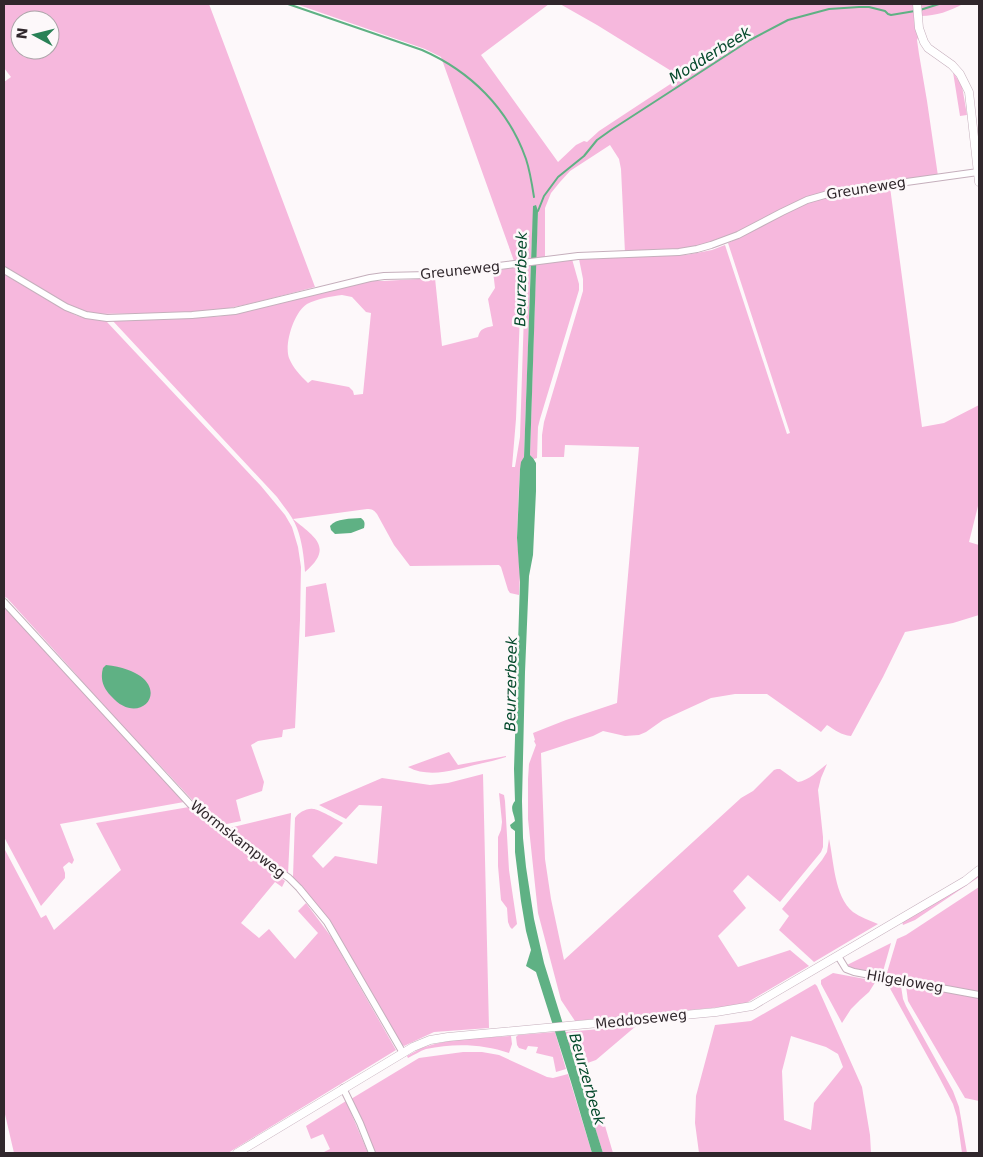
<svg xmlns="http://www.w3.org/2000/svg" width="983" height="1157" font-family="'DejaVu Sans',sans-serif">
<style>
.green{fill:#f6b8dd;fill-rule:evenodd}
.water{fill:#5fb184}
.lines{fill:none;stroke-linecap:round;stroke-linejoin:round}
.stream{stroke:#5fb184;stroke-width:2}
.minor-casing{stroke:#c5afbc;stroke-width:8}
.tertiary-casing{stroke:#c5afbc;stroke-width:9}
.minor{stroke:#fff;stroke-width:6}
.tertiary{stroke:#fff;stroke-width:8}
.labels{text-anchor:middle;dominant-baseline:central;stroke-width:5;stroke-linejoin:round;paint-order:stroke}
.street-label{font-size:14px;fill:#30272c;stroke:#fdf8fa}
.water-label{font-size:15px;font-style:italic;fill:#04492b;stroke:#fdf8fa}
</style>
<rect width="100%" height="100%" fill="#fdf8fa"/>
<!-- green -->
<path class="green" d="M4,4h205l106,283c-29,7 -57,16 -86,21 -44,7 -90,5 -135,6l-15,-3 -75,-43v-186l7,-5 -7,-9zM20,20h30v30h-30z
M296,4h253l-68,51 77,107 18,-17 8,-4 3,1 12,-11 82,-54 -84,-52 -37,-21h355l4,32 -2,4 2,14 8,47 11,75 -106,15 -124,56 -83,6 -4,-84 -2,-10 -9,-14 -40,26 -10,11 -9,11 -6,15v50h-9l2,-47 -4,-6 -3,53 -17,3 -73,-204 -16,-8z
M921,4h42c-13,7 -27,12 -42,12z
M953,72l9,14 5,29 -7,1z
M890,187l32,240 22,-4 35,-18v97l-10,40 10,3v70l-26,8 -48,9 -22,45 -32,59c-10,-1 -16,-6 -24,-11l-6,7 -54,-38h-32l-24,4 -48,22 -17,12 -7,3 -14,1 -22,-5 -10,5 -52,17 4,106 6,40 13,61 177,-162 12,-7 21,-21 3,-1h3l18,13c10,-1 21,-12 29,-18l-6,14 -3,12 5,47v10l-2,5 -41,50 -32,-27 -15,16 13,17 -28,28 20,31 52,-17 19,16 -66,39 -168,16 -14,-21 -23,-87 -10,-94v-40l1,-15 7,-19 -2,-4 1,-1 -2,-7 33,-13 51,-17 22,-256 -74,-2 -1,12h-22v-22l2,-13 39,-131v-12l-4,-20 107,-4 26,-5 13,-5 62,189 3,-1 -62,-190c30,-14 58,-33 90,-44 22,-7 49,-8 72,-12z
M572,259l7,25v6l-39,129 -2,8 -1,31 -3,1 -4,-4 6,-191z
M531,265l-7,192 -4,12 -1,17 -2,52 3,35 -1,22 -9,-2 -2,-3 -7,-23 -2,-2 -89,1 -16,-21 -17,-31c-3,-4 -5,-5 -10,-5l-74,10c20,17 42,28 12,53 -1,-15 -3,-31 -8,-44 -4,-11 -13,-21 -20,-31l-165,-177 71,-1 39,-3 44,-9 89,-23 16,-3h12l52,-3 7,68 36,-9c2,-9 7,-9 15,-11l-5,-27 7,-11 -2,-17 24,-4 3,7 1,13 -5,132 -4,48h3l5,-30 5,-155 -2,-16zM342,295l10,2 14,15 5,1 -8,81 -9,1 -1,-4 -4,-4 -37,-7 -4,3c-8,-8 -15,-15 -19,-25 -5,-14 5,-46 18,-54 9,-5 25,-8 35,-9z
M4,274l45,27 26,14 9,3 20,2 3,2 154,164 24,29 7,12 6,20 3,20 -1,53 -5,108 -12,2 -1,7 -24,4 -7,4 13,37 -2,9 -26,9 5,21 -19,4 -26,-21 -41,-44 -30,-28 -51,-60 -67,-74 -3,-1z
M326,583l9,49 -30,5 1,-50z
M4,608l5,4 175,190 -124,22 14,36 -2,4 -3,-2 -6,5 2,6v5l-24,28 -37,-69z
M449,752l9,13 48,-9v1c-9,3 -19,5 -27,7 -22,5 -49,15 -71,3z
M483,774l6,254 -55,4 -30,14 -3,-2 -66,-112 -42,-55 2,-59c3,-5 12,-10 18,-9 6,0 24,11 30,14l-31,33 11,12 12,-12 42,8 5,-58 -23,-1 -13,14 -27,-14 63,-27 48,7 18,-2z
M499,793l5,2 1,6 4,69 8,54 -5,5 -2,-2 -2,-5 -1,-14 -6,-8 -3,-34v-29l3,-7 1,-8z
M189,807l33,28 63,46 -3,6 -7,-5 -34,41 18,15 10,-9 26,30 23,-26 -20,-22 8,-8 26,35 64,112 -168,103h-214l-10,-43v-262l37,70 5,-3 8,15 67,-60 -25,-47z
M291,813l-3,61 -63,-45z
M829,839c5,22 5,57 24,73 7,5 16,8 25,12l-64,38 -35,-32 10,-14 -7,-7 40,-49 5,-8z
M979,874v3l-64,43 -12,5 -1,-3z
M979,887v214l-14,-3 -57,-97 -2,-15h-5l2,13 3,7 47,85 6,16 8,46h-5l-5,-36 -4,-13 -14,-27 -52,-94 -1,-7 11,-37 9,-4z
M891,943l-9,32 -30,-6 -5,-4z
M833,973l43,8 -7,11 -9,8 -9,9 -9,14 -21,-39v-4z
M815,984l2,2 45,101 8,48 1,18h-172l-4,-30 1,-27 19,-71 36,-4zM791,1036l35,11 12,7 5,13 -29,36 -3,27 -27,-10 -2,-49z
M636,1026l-40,34 -20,7 -11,-35z
M555,1032l11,37 -10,3 -3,-15 -17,-4 2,-6 -10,-1 -2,4 -7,-2 -2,-3 -1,-8 2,-2z
M511,1036l1,8 -3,9c-26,-9 -55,-10 -83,-4 -6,2 -12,6 -18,9l-1,-2c6,-3 11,-7 18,-9 26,-9 58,-9 86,-11z
M463,1052h19l17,3 48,22 6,1 15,-4 24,79h-219l-22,-54 68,-41z
M588,1068l25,85h-10l-26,-82z
M346,1101l22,52h-46l8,-4 -7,-15 -12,5 -5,-13z"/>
<!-- water -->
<path class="water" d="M536,205l2,6 -8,244 3,3 3,5v28l-3,64 -4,21 -4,96 -3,129 1,37 3,29 8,52 10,44 59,190h-11l-21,-71 -35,-110 -10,-6 5,-16 -5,-19 -5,-30 -6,-49v-21l-4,-3 -1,-3 5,-4c-1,-8 -6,-13 0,-20l-1,-32 6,-187 -3,-44 3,-69 1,-7 3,-5 9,-251z
M361,518c4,3 4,5 3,10l-13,5 -16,1 -4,-4 -1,-4c6,-8 21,-7 31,-8z
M106,665c77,9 38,69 5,31 -8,-8 -11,-17 -8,-28z"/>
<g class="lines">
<!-- stream -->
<path class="stream" d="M288,4l134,46c48,21 86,58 104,109 4,12 6,25 8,38
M920,10l19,-6
M538,211l6,-15 14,-19 26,-21 13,-16 14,-10 139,-90 38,-20 41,-11 30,-2h10l16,4 3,3 3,1 24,-4"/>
<!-- minor casing -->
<g class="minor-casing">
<path id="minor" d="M4,270l62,37 20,8 21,3 85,-3 43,-4 135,-33 14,-2 44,-1 150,-19 101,-4 18,-3 14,-4 27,-10 44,-23 25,-12 28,-8 143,-20
M4,602l187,203 40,32 58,41 10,10 28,34 76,131
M838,956l8,13 8,3 125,23
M343,1088l17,35 12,30"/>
</g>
<!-- tertiary casing -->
<g class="tertiary-casing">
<path id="tertiary" d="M917,4l2,24 5,14 4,6 24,17 8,9 9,18 10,90
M237,1153l176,-106 17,-7 18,-3 268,-25 36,-6 213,-125 14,-11"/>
</g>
<!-- minor -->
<use href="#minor" class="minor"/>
<!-- tertiary -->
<use href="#tertiary" class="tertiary"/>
</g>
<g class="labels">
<!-- street labels -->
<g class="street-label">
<text transform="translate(866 188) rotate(-9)">Greuneweg</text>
<text transform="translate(460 270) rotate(-6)">Greuneweg</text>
<text transform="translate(238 839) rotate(38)">Wormskampweg</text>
<text transform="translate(905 981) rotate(10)">Hilgeloweg</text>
<text transform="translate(641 1019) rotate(-6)">Meddoseweg</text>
</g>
<!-- water labels -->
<g class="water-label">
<text transform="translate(710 55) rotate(-32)">Modderbeek</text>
<text transform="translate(521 279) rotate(-89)">Beurzerbeek</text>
<text transform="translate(511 684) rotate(-89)">Beurzerbeek</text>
<text transform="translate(587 1079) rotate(74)">Beurzerbeek</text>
</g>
</g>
<!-- border -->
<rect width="983" height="1157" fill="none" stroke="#30272c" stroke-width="10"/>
<!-- north arrow -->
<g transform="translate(35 35) rotate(277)"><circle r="24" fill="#fdf8fa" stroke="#aba4a8"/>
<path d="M0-4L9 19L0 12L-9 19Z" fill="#298156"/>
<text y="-8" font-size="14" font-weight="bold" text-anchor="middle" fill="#30272c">N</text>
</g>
</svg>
